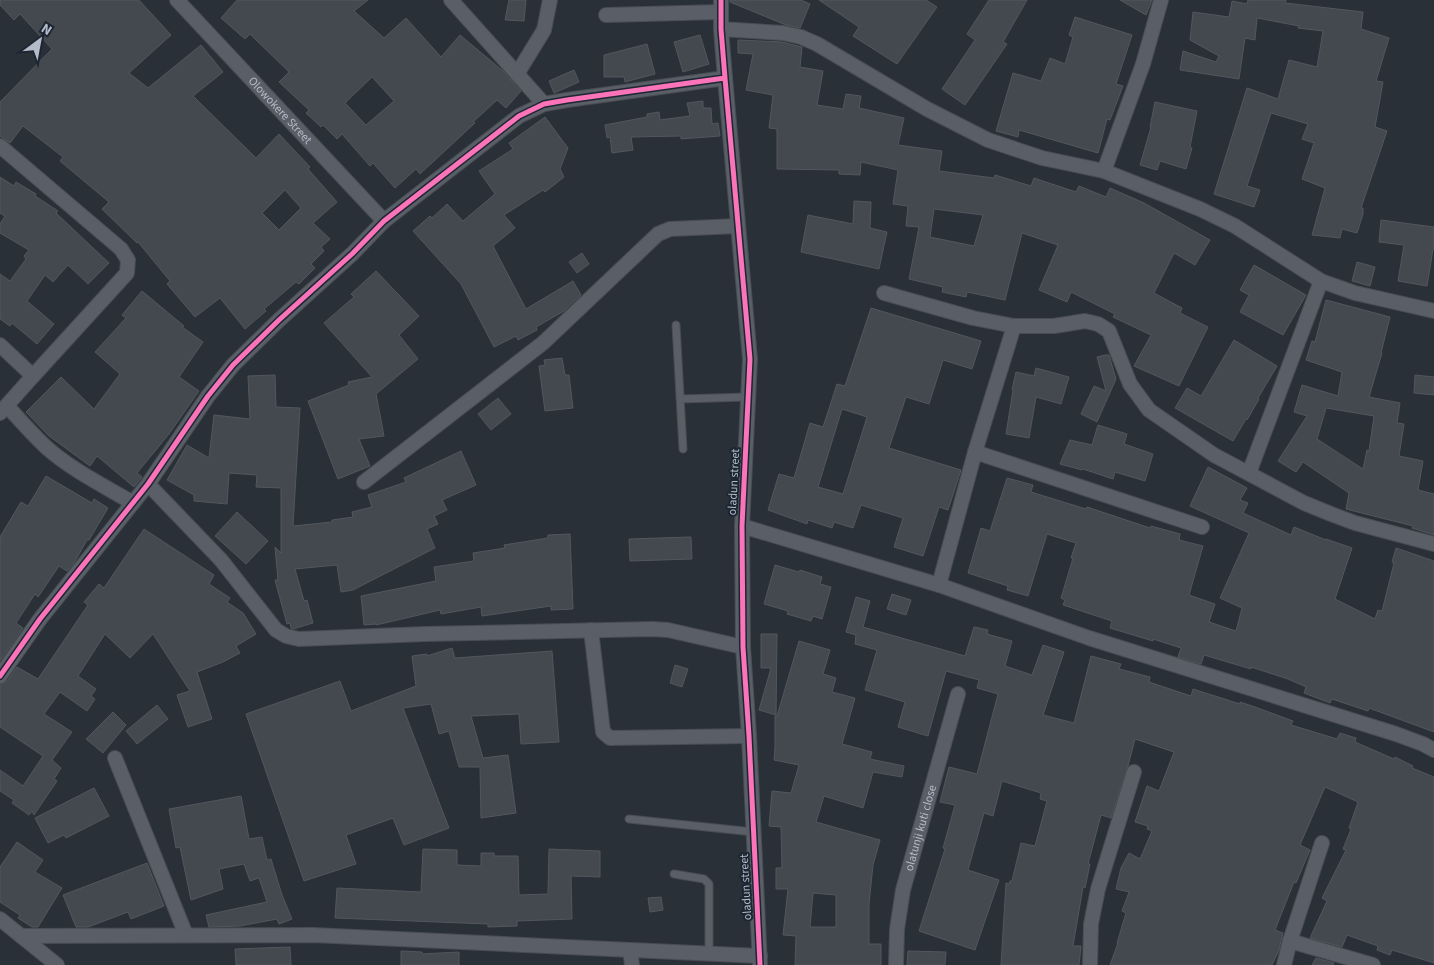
<svg xmlns="http://www.w3.org/2000/svg" width="1434" height="965" font-family="'Source Sans 3',sans-serif">
<style>
.building{fill:#444950;stroke:#52575f;fill-rule:evenodd}
.lines{fill:none;stroke-linecap:round;stroke-linejoin:round}
.service-casing{stroke:#484c53;stroke-width:9}
.minor-casing{stroke:#484c53;stroke-width:16}
.service{stroke:#5a5e66;stroke-width:7}
.minor{stroke:#5a5e66;stroke-width:14}
.cycleway-casing{stroke:#1d2633;stroke-width:8}
.cycleway{stroke:#fb73b8;stroke-width:5}
.labels{text-anchor:middle;dominant-baseline:central;stroke-width:4;stroke-linejoin:round;paint-order:stroke}
.street-label{font-size:12px;fill:#b4bcc9;stroke:#1d2633}
</style>
<rect width="100%" height="100%" fill="#2a3038"/>
<!-- building -->
<path class="building" d="M0,0h139l32,35 -42,38 19,15 53,-43 22,27 -30,24 63,62 23,-24 31,33 -2,2 29,33 -24,21 17,16 -9,8 3,4 -13,13 4,4 -16,16 -3,-2 -32,27 2,2 -21,18 -25,-31 -25,19 -28,-33 3,-3 -32,-39 -1,1 -35,-34 7,-7 -49,-41 3,-4 -40,-31 -13,17 -10,-7v-34l52,-53 -32,-35 -6,6 -14,-15zM285,190l16,18 -22,22 -17,-17z
M237,0h131l-14,11 30,27 22,-20 35,39 19,-22 43,36 18,20 -15,17 -9,-8 -24,22 2,1 -13,12 -42,39 -4,-5 -21,19 -22,-25 -3,3 -28,-32 -5,5 -14,-14 -2,2 -15,-14 3,-3 -30,-28 10,-10 -39,-38 -5,5 -24,-21zM372,77l22,24 -28,24 -21,-22z
M509,0h17l-2,21 -19,-1z
M730,0h71l9,4 -10,24 -14,-3 -56,-23z
M819,0h107l11,7 -40,57 -44,-28 6,-9z
M989,0h38l-24,42 4,2 -42,61 -23,-16 33,-49 -8,-6z
M1120,0h32l-6,15z
M1248,0h38l-1,3 78,9 -2,17 28,9 -13,43 7,1 -8,45 12,4 -26,77h2v6l-6,19 -15,-4 -2,9 -28,-3 13,-47 -23,-9 12,-36 -12,-4 6,-15 -37,-11 -24,73 13,4 -6,17 -40,-13 33,-106 31,11 11,-39 28,7 6,-36 -25,-3 1,-2 -42,-8 -2,22 -10,-2 -6,41 -59,-9 3,-19 33,11 3,-6 -29,-16 3,-28 36,5 3,-16 15,3z
M1075,17l57,18 -16,49 7,2 -13,34 -3,-1 -9,34 -79,-23 -1,7 -22,-6 17,-58 28,8 9,-23 15,6 8,-27 -4,-2z
M700,35l9,29 -26,8 -9,-30z
M738,40l44,2 20,5 -2,20 23,4 -6,34 26,4 3,-15 15,2 -2,12 45,10 -6,27 44,6 -3,20 55,7 1,-3 36,11 3,-8 42,14 3,-6 27,11 4,-9 34,15 66,37 -15,25 -21,-12 -20,40 28,15 -2,5 28,14 -29,59 -45,-20 17,-31 -38,-18 2,-3 -44,-22 -4,10 -28,-12 19,-45 -36,-12 -17,67 -38,-8 -1,5 -24,-5 1,-5 -34,-8 10,-52 -13,-1 2,-20 -15,-2 5,-34 -37,-8 -1,13 -21,-1v-4l-62,-1v-40l-8,-1 4,-33 -27,-5 7,-36 -15,-1zM934,209l49,6 -9,31 -44,-9z
M647,44l8,30 -30,8 -1,-5h-20v-22z
M574,70l5,12 -25,11 -5,-12z
M703,101v7h8l1,16 6,-1 2,13 -39,3v-3l-50,1 2,13 -21,3 -2,-16 -3,1 -2,-13 42,-8v-3l12,-2 1,8 30,-4 -3,-13z
M1155,102l42,9 -7,36 2,1 -6,21 -26,-8 -3,9 -17,-5 11,-38h-1z
M545,117l23,31 -8,21 4,8 -19,15 -2,-2 -39,25 11,13 -22,18 33,63 47,-28 8,14 -17,16 -28,16 1,3 -19,10 -2,-4 -22,11 -33,-63 -48,-53 17,-15 2,2 15,-14 16,17 32,-27 -16,-23 34,-22 -4,-6z
M0,177l14,9 2,-4 20,12 -1,2 23,15 -2,2 53,50 -21,21 -20,-19 -15,17 -8,-7 -18,26 27,23 -17,20 -25,-21 -2,3 -10,-7v-45l10,7 16,-22 -2,-3 5,-6 -29,-17v-9l5,-8 -5,-3z
M854,201l17,1 -1,26 17,4 -8,37 -78,-17 7,-37 45,9z
M1381,220l53,7v22h-1l-6,37 -29,-5 6,-36 -25,-3z
M582,253l7,11 -12,9 -8,-11z
M1357,262l18,5 -5,19 -18,-5z
M1254,265l52,30 -23,40 -43,-23 9,-17 -9,-5z
M376,271l43,45 -20,19 19,24 -42,35 8,42 -25,3 11,27 -32,13 -30,-78 41,-16 -1,-3 24,-5 -48,-54 30,-26 -3,-3z
M142,291l42,35 -2,1 21,15 -24,35 20,14 -30,43 -32,39 5,4 -8,10 -37,-31 -7,10 -41,-30 -23,-24 35,-35 33,32 26,-35 -25,-22 31,-34 -4,-3z
M1326,300l64,17 -9,36h1l-13,44 31,6 -3,20 7,1 -5,32 24,5 -5,29 16,4v41l-22,-7 1,-2 -67,-17 3,-16 -46,-31 -7,10 -18,-11 29,-45 -13,-4 8,-27 36,11 4,-24 -36,-12 6,-19 3,1zM1326,408l48,8 -5,35 -2,-1 -4,19 -46,-30z
M871,308l110,33 -9,28 -29,-9 -14,44 -23,-7 -17,51 72,22 -13,40 -9,-3 -16,49 -29,-9 9,-29 -42,-13 -8,23 -19,-6 -2,6 -24,-8 -1,4 -39,-14 11,-36 15,4 16,-55 13,4 14,-43 8,2zM842,409l25,8 -24,77 -25,-7z
M1234,340l43,26 -19,32 1,1 -12,21 -1,-1 -13,22 -58,-33 12,-20 14,8z
M1105,355h4l7,24 -19,43 -16,-8 13,-28 12,5 -9,-34z
M562,358l3,17h4l4,33 -28,3 -6,-45 6,-1 -1,-5z
M1036,368l33,9 -8,27 -25,-7 -7,41 -23,-4 7,-44h-1l4,-18 18,4z
M275,375l1,32 24,1 -7,118 39,-4v-2l21,-3 -1,-5 20,-5 -4,-12 38,-13 -2,-4 57,-27 15,34 -34,15 5,10 -13,6 4,8 -11,5 8,19 -82,42 -12,2 -4,-27 -42,4 9,32 3,-1 6,23 -20,6 -2,-1 -1,-5 -3,1 -12,-44h3l-3,-33 6,6v-65l-25,-1 1,-12 -28,-2 -2,31 -33,-3v-6l-27,-15 20,-35 22,13 5,-43 36,4 -2,-43z
M1415,375l19,2v18l-20,-2z
M498,398l13,16 -20,16 -13,-16z
M1098,425l29,9 -3,10 29,10 -8,27 -30,-9 -2,7 -30,-10 -1,1 -22,-6 10,-24 22,5z
M1208,467l39,21 -7,12 8,3 -5,10 48,22 3,-8 32,13v-1l26,9 -17,51 40,20 3,-9 4,1 12,-48 -2,-1 4,-14 38,13v171l-65,-24 -1,3 -36,-12 -2,4 -26,-10 2,-6 -18,-8 -37,-12v2l-47,-14 -3,9 -23,-7 3,-9 -28,-9v2l-43,-13 2,-7 -49,-16 2,-5 -4,-2 12,-40h-2l5,-15 -29,-9 -19,62 -21,-6 1,-4 -40,-13 13,-45 9,3 17,-53 26,7 -2,7 55,17 1,-2 63,21 1,-2 29,8 -1,6 24,6 -14,49 26,9 -6,18 27,9 6,-23 -22,-10 29,-65 -59,-27z
M46,476l46,27 2,-4 14,9 -19,32h-2l-13,23 -7,8 -8,-5 -21,31 -3,-3 -19,29 7,5 -23,33v-124l21,-35 7,4z
M237,512l31,29 -22,23 -31,-28z
M144,529l70,46 -5,9 21,14 -3,4 16,11 13,21 -20,12 4,7 -17,9 -26,10 15,47 -24,8 -11,-32 13,-4 -37,-57 -23,24 -25,-24 -27,42 18,13 -5,7 4,3 -8,12 -27,-19 -16,22 28,18 -20,28 9,8 -7,11 3,2 -23,34 -2,-4 -3,4 -17,-12 2,-3 -14,-9v-21l23,16 20,-30 -43,-29v-42l7,-4 10,-14 21,12 50,-74 -4,-3 15,-18 5,4z
M570,534l3,75 -22,1v-4l-69,10 -1,-9 -40,7 -1,-4 -64,15v-1l-12,1 -3,-29 75,-15 -2,-14 40,-6 -1,-8 32,-5 -1,-3 44,-7v-3z
M691,537l1,22 -62,2 -1,-22z
M775,565l24,7 1,-2 22,7 -2,7 11,3 -9,32 -9,-3 -2,5 -24,-7 1,-3 -24,-7z
M892,594l19,6 -5,15 -19,-6z
M856,597l14,4 -7,26 102,29 9,-29 14,3 -1,4 25,7 -7,25 27,9 11,-30 21,7 -21,63 31,8 17,-67 30,8 -2,5 31,8 -1,5 42,14 2,-7 47,15v-2l15,5 38,14 -2,4 46,14 3,-6 16,5 -1,4 39,17 1,-2 18,9 -1,2 22,9v186l-42,-13 -2,5 -13,-5 1,-4 -31,-11 -5,12 -32,-9 17,-37 -5,-3 24,-48 -3,-1 8,-20 -2,-1 9,-26 -33,-15 -25,58 10,5 -14,33 -2,-1 -19,48 8,3 -4,17 -7,15h-162l8,-22h-1l9,-30 -4,-2 7,-19 -13,-3 5,-21 8,-15 11,6 12,-28 -5,-2 1,-3 -13,-4 12,-36 12,5 15,-39 -39,-13 -7,27 -17,52 -10,-3 -13,49h2l-5,24 -2,-1 -10,59h8l-2,19h-78l5,-82 3,1 1,-3h2l9,-38 14,3 12,-45 -7,-2 1,-6 -39,-12 -9,35 -9,-3 -16,57 31,10 -24,70 -56,-19 26,-82 -2,-1 12,-43 -15,-3 9,-35 28,7 21,-80 -21,-6 2,-8 -33,-9 -18,65 -30,-9 7,-25 -40,-12 12,-40 -22,-6 1,-9 -10,-3z
M761,634h16l-1,81 -17,-5 12,-42h-10z
M799,641l31,9 -7,24 13,4 -4,14 23,6 -13,46 30,8 -2,7 34,7 -2,11 -29,-5 -10,36 -39,-12 -8,26 64,18 -7,25 -4,39v40h12v21h-86l1,-29 -13,-1 5,-46h-12v-21h6l-1,-41 -12,-1 3,-35 19,2 8,-28 -25,-5 1,-13v-31h2zM813,893l23,2v32h-26z
M452,648l3,10 97,-7 7,91 -38,2 -2,-30 -48,2 12,42 25,-3 8,58 -35,5 -1,-51h-21l-10,-36 -10,3 -8,-30 -28,4 46,120 -45,17 -11,-27 -47,17 10,29 -52,17 -58,-167 94,-33 11,30 65,-25 -4,-30 15,-2v2z
M675,665l13,4 -6,18 -12,-4z
M157,705l11,14 -31,25 -11,-13z
M113,712l13,13 -23,28 -17,-14z
M94,788l15,28 -43,22 -2,-3 -16,8 -13,-25z
M241,796l8,43 13,-2 5,23 4,-1 11,36 10,24 -13,5 -2,-5 -37,7 -31,1 -3,-12 61,-13 -8,-24 -9,3 -6,-17 -25,5 4,20 -32,11 -11,-53 -4,1 -7,-39z
M17,842l26,18 -8,12 27,16 -24,39h-6l-14,-9 2,-3 -20,-13v-35z
M423,849l34,1v15l24,1v-13h13v3h24l1,39 29,-1 1,-45 51,2v26l-29,-1 1,43 -55,2v5l-29,1v-3l-153,-6 2,-30 84,4z
M147,863l17,43 -33,13 -3,-7 -40,15h-12l-13,-32z
M661,897l2,13 -13,2 -2,-14z
M290,947l1,18h-55l-1,-16z
M401,951l21,1v2l37,-2v13h-58z
M908,951l38,1 -1,13h-38z
M1316,958l18,5 -1,2h-21z"/>
<g class="lines">
<!-- service casing -->
<g class="service-casing">
<path id="service" d="M676,325l7,124
M680,399l68,-2
M629,819l125,13
M674,874l30,5 5,5v70"/>
</g>
<!-- minor casing -->
<g class="minor-casing">
<g id="minor">
<path id="s1" d="M177,0l207,221"/>
<path d="M451,0l93,104"/>
<path d="M721,0v29l4,49 25,281 -8,167 1,121 6,89 11,229"/>
<path d="M606,15l115,-3"/>
<path d="M721,29l62,4 18,4 16,7 110,65 61,31 54,18 62,13 96,38 35,17 86,55 34,12 79,18"/>
<path d="M517,74l27,-44 6,-30"/>
<path d="M0,146l121,103 7,11 -1,13 -94,103"/>
<path d="M1104,171l39,-107 18,-64"/>
<path d="M884,293l89,25 41,8"/>
<path d="M0,345l33,31 -33,37"/>
<path d="M7,406c13,14 26,29 40,42 25,22 57,38 86,55"/>
<path d="M975,452l227,75"/>
<path d="M1249,473l72,-192"/>
<path d="M364,482l179,-139 115,-109 12,-5 68,-3"/>
<path d="M148,484l73,76 55,70 10,6 13,3 126,-5 227,-5 16,1 75,17"/>
<path d="M742,526l197,59 150,53 307,96 27,10 11,6"/>
<path d="M939,585l36,-133 39,-126h40l31,-5 13,3 11,7 21,53 19,26 65,45 90,48 27,11 24,9 79,21"/>
<path d="M591,630l12,102 7,6 139,-2"/>
<path d="M0,676l40,-57 108,-135 60,-88 25,-31 46,-45 73,-66 32,-33 135,-105 25,-12 23,-4 158,-22"/>
<path d="M115,758l71,177"/>
<path d="M0,919l57,46"/>
<path d="M21,936l292,-1 447,21"/>
<path d="M1290,941l83,24"/>
<path d="M630,950l2,15"/>
<path id="s2" d="M896,965l1,-36 6,-39 55,-196"/>
<path d="M1090,965l1,-41 7,-35 36,-117"/>
<path d="M1284,965l6,-24 32,-98"/>
</g>
</g>
<!-- service -->
<use href="#service" class="service"/>
<!-- minor -->
<use href="#minor" class="minor"/>
<!-- cycleway casing -->
<g class="cycleway-casing">
<path id="cycleway" d="M721,0v29l4,49 25,281 -8,167 1,121 6,89 11,229
M0,676l40,-57 108,-135 60,-88 25,-31 46,-45 73,-66 32,-33 135,-105 25,-12 23,-4 158,-22"/>
</g>
<!-- cycleway -->
<use href="#cycleway" class="cycleway"/>
</g>
<g class="labels">
<!-- street labels -->
<g class="street-label">
<text stroke="none"><textPath href="#s1" startOffset="151">Olowokere Street</textPath></text>
<text transform="translate(734 482) rotate(-87)">oladun street</text>
<text stroke="none"><textPath href="#s2" startOffset="140">olatunji kuti close</textPath></text>
<text transform="translate(746 887) rotate(-93)">oladun street</text>
</g>
</g>
<!-- north arrow -->
<g transform="translate(40 40) rotate(32)" stroke="#1d2633" stroke-width="4" paint-order="stroke">
<path d="M0-4L9 19L0 12L-9 19Z" fill="#b4bcc9"/>
<text y="-8" font-size="14" font-weight="bold" text-anchor="middle" fill="#b4bcc9">N</text>
</g>
</svg>
